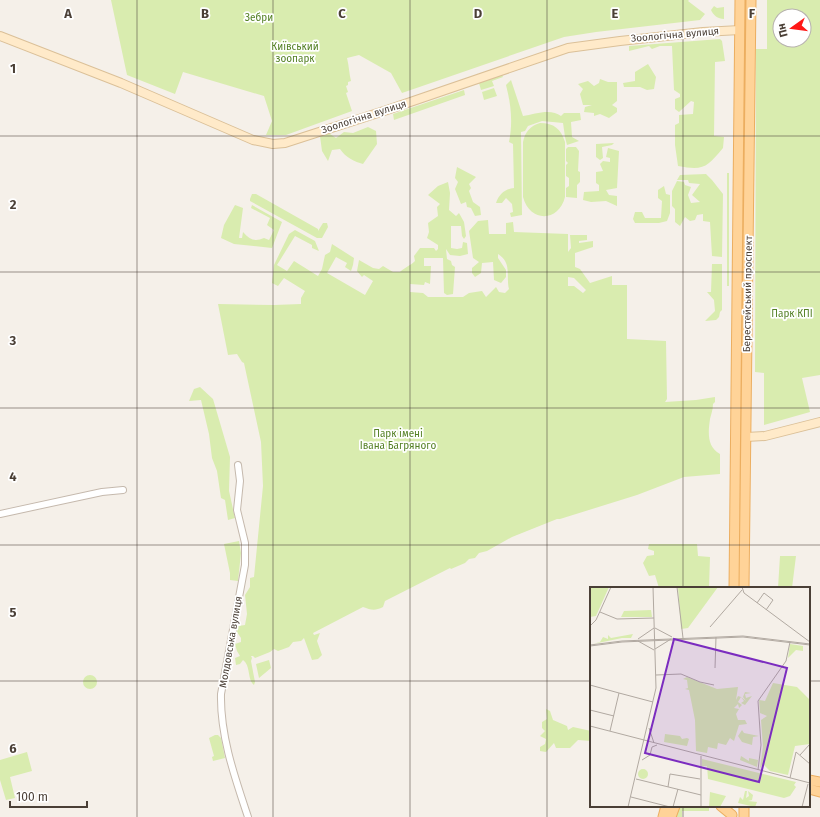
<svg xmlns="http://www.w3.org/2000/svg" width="820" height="817" font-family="'Fira Sans',sans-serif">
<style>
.green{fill:#d9ecaf;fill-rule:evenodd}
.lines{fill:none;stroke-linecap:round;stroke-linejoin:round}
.street-casing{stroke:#c5b9ad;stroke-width:8}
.secondary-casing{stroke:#dbc098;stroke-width:10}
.primary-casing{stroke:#ecae60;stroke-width:11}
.street{stroke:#fff;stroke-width:6}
.secondary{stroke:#ffeac9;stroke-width:8}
.primary{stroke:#ffd398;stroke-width:9}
.grid{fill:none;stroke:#4a3f36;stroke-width:1;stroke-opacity:0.55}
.labels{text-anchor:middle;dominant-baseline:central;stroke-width:3.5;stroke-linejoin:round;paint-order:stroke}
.park-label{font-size:10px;fill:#548025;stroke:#fff}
.street-label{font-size:10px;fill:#4a3f36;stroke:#fff}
.inset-road{fill:none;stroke:#b1a9a1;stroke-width:1}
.view{fill:#7b2cbf;fill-opacity:0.15;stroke:#7b2cbf;stroke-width:2}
.inset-edge{fill:none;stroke:#4a3f36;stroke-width:2}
.grid-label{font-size:13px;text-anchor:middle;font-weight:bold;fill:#4a3f36;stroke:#fff;stroke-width:3.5;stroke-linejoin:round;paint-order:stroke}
</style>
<rect width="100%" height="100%" fill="#f5f0e9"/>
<!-- green -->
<path class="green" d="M111,0h578l-1,1 17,13 -5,6 -104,12 -32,5 -162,56 -11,-20 -32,-18 -12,3c2,8 2,15 4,23l-3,1v3l-2,1 2,6 -2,1 6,18 -66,24h-20l6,-14 -8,-25 -81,-24 -8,22 -48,-19z
M767,0h53v375l-18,3 8,34 -46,13v-52l-9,-1 1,-323h11zM780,16h24v24h-24z
M714,6l3,2 7,-1v12c-6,0 -11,-4 -13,-9z
M720,39l2,2 3,20 -10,1 -1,74 10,1 -1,11c-16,19 -19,23 -45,18l-3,-21v-20l4,-2v-8l14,-1 1,-12 -3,-1 -12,11 -4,-3v-10l5,-2v-3l-6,-4 -2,-44h-12l-8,3 -3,-3 -20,5v-5z
M648,64l8,13 -2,12 -7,1 -7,-3h-16l-1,-4 12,-2v-9z
M502,75l1,2 -11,4 2,5 -13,4 -2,-7z
M600,79l8,3h9v19l-5,4 5,3v4l-8,6 -9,-4 -6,2v-3l-10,-1 1,-5 7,-2h-9l-3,-11 3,-5 -5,-5 10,-3 6,5 5,-3z
M511,80l12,36c12,-2 28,-8 38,0l3,-3h16l1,7 -10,2 1,15 7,4 -12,4 -2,-8 -2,-14 -21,-2 -14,5 -3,5 -4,1 1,83 -11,2 -1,-4 3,-1 -1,-8 -6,-6 -4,5h-6c3,-9 9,-14 18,-15l-1,-44 -4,-2c4,-19 2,-38 -3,-57z
M494,88l3,8 -13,4 -2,-8z
M464,90l1,5 -71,25 -1,-6z
M540,123c14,0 21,6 25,19v55c-6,25 -35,26 -42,0v-55c2,-10 7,-16 17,-19z
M368,127l8,4 1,13 -14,20c-8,-2 -18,-7 -23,-15l-8,1 -4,11 -6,-10 -2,-15 7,-4 9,6 8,-6 9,1z
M614,143l-2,2 -10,2 1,11 -3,2 -4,-3v-13z
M568,147h8l3,4 -1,20 2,1v10l-3,3v13l-11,-1v-9l3,-2v-8l-3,-2v-11l2,-2 -2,-2v-12z
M608,148l11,3 -2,37 -11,2 3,5 8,1v10l-11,-5 -15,1 -8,-2 1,-8 15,-1v-6l-3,-2v-11l7,-1 -3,-7 3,-3 7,1v-4l-4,-1z
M457,167l19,10 -7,7 2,4 -2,3 4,11 7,5 1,8 -6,1 -4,-8 -4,-1 -1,-5 -5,2 -6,-15 3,-7 -3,-4z
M727,173h2v113h-2z
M706,174l6,6 11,14 -1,63 -10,-1 -2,-34 -7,-1v-7l-6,1 -2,5 -5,1 -5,-4 -5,9 -5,-4v-13l-3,-3v-15l5,-10 7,1 1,3 6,2 -3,8 3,8 9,-1 -8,-7 8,-11 -11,-1 -1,-3h-11l3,-5z
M448,182l2,11 -1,17 7,6 3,-3 5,9 2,14 -2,3 -2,-3 -1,-10h-10v22l6,1 5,-1 1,-6 4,1 1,11 -8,2 -10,-1 -4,-6 1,10 4,2 1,4 3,2 -2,27 -6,1 -3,-2 -1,-35h-19v8h7l-1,18 -5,-2 -1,3 -14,-1v8l13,1 5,4h35l6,-4 13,-2 4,6 10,-10 3,5 6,1 4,-4c-3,-14 3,-26 -11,-35v4l8,12v7l-5,6 -7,-3 -1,-18 -11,1 -1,10 -6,4 -3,-4v-5l7,-6 -6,-4 -4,-27 9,-10 10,-1 1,14h17v-11l7,-1 1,10 54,2v18l3,-4 -1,-13h17v5l-8,1v2l14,-2v6l-18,6v14l5,2 10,14 22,-7v9h15v54l39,2 1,58 -2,3 31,-2 19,-3v5l-2,2c0,6 -2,10 -3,15 -2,14 -3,28 10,35v20l-36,3 -47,18 -77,24h-3l-45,18 -25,14 -8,2 -4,5 -6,1 -4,4 -14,6 -1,-1 -65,33 -2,6c-8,4 -12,3 -20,0l-50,26 1,2 6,-2 -3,8 5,14 -4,4 -6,1 -8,-22 -3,3 -8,1 -4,5 -11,4 -4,-2 -4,3 -15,6 -2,-2h-2l1,2 -1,3 4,21 -1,3c-7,-6 -3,-19 -11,-25l-3,4 -4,1 -1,-7 5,-2 -3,-5 -2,-7 6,-2v-4l-4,-6 1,-6 7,-1 2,-11 -2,-19 5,-8v-9l4,-1 9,-91 -2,-44 -17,-79 -2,-1 -5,-8 -9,1 -10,-51 56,1 27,-1v-6l4,-7 -21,-13 -6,8 -6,-3 2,-18 15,-31 6,-4 20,11 4,10 -7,-3v-3l-17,-9 -18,29 10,6 7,-10 24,15 4,-7 3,-14 5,-3 2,-8 22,14 -1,7 -2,6 -6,-4 2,-4 -11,-6 -9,16 38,22 8,-14 -9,-6 -2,2 -5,-6 2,-11 14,8 6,1 4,-3 10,6h7c5,-5 10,-6 15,-11l-1,-5 6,-8h14l2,3 2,-2v-4l-11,-7 2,-6 -1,-9 10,-7 -1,-9 3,-3 -12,-9 10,-9zM568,277l6,1 12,12 -3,3 -9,-7h-6z
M664,186l2,8 4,1v18l-3,8 -8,2h-24l-2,-4 2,-7h7l3,6h16l1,-17 -4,-3v-8z
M252,194h4l62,35v2l5,-8h4l1,4 -6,11h-5l-67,-37v-2z
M235,205l8,3 -4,30h3l1,-6c7,8 12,10 21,6l5,2 5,-10 -7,-5 3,-7 -19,-10 1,-3 30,17 -10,26 -38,-4 -13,-6 3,-13z
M712,264h10v46l-2,2 -1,5 -3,3 -11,1 10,-10 -1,-11 -7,-8h4z
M200,387l13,12 17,58 -1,34 6,27 -7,2 -3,-20 -4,-2 -4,-27 -5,-13 -3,-24 -8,-34 -12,1 5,-12z
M239,541l2,12 -3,28 -8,-1v-7l-6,-29z
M649,544h48l1,12 12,1 -1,31h-50l-4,-13 -6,1 -6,-13 4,-7 7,-1v-4l-6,-2z
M780,556h16l-4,32h-14z
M269,660l2,8 -12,10 -3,-14z
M83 682a7 7 0 1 1 14 0a7 7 0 1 1-14 0Z
M546,709l4,2 3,9 14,6 1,4 5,-3 18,4v10l-13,-1 -8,8h-14l-2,-5 -8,9 -6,-1v-4l5,-3 1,-5 -6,-3 5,-5 -3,-3v-6l5,-3z
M215,735h3l3,3 4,20 -12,3 -1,-4 2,-1 -5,-18z
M27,752l5,19 -22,6 5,21 -9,2 -6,-20v-20z
M682,806l27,1v4h-27v6h-6l2,-8z"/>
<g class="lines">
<!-- street casing -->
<g class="street-casing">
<path id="street" d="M238,465l2,16 -3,29 8,33v22l-24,129c-1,42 14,84 27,123
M0,514l102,-22 21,-2"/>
</g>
<!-- secondary casing -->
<g class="secondary-casing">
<path id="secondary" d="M0,36l121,47 132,57 20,4 12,-1 99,-32 184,-63 52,-7 83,-9 37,-2
M746,437l19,-1 55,-14"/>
</g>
<!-- primary casing -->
<g class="primary-casing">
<path id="primary" d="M734,588l6,-588
M744,588l7,-588
M809,780l11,2
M809,789l11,3
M721,806l11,9
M663,817l3,-11
M671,817l4,-11
M744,817v-11"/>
</g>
<!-- street -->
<use href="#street" class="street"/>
<!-- secondary -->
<use href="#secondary" class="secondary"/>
<!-- primary -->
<use href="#primary" class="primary"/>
</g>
<!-- grid -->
<path class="grid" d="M137,0v817M273,0v817M410,0v817M547,0v817M683,0v588M0,136h820M0,272h820M0,408h820M0,545h820M0,681h591M809,681h11M683,806v11"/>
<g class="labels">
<!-- park labels -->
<g class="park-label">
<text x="259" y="18">Зебри</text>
<text x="295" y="47">Київський<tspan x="295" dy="12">зоопарк</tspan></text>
<text x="792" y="314">Парк КПІ</text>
<text x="398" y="434">Парк імені<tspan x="398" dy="12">Івана Багряного</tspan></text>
</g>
<!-- street labels -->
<g class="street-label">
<text transform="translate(675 35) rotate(-5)">Зоологічна вулиця</text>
<text transform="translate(364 117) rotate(-18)">Зоологічна вулиця</text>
<text transform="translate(748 294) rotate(-89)">Берестейський проспект</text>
<text transform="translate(231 642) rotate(-80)">Молдовська вулиця</text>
</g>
</g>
<!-- overview -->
<g transform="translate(590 587)">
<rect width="220" height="220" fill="#f5f0e9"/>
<path d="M0,0h19l-13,29 -6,1zM88,0h40l-30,41 -7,1zM61,23l1,7h-31l3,-6zM43,47l-2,4h-9l-29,6 7,-2 3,-5 5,2v-4l3,3zM200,57l13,2v5l-7,-1 -8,8zM97,90l30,12 21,-2 -2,13 2,-4 3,1 5,4 -3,-4 2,-5 6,1 -6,1 1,4 6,-2 -7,9 -4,-2 3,-2 -3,-4 -3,5 4,3 -3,3 -1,-4 -4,4 5,1 -3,5 2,6h7l2,4 -8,1 -5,16 -4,-3 -4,7 -8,-2 -1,6 -9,-2 -1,6 -11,-2 -1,-31 -6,-30 -4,-1 3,-1 -1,-8 -4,-1zM183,96l24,4 13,13v44l-15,2 -7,29 -18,-4 -7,-7 -3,4 3,-21 -2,-27 6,-4 -7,-3 -1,-13 6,1zM152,143l2,3 15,3 -6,1 -1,8 -10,-3 -4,-6zM75,147l15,2 2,3 5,-1 2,1 -2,7 -23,-4zM169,167l-2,13 -17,-7 1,-4 8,5v-3l9,2zM112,172l94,23 -2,3 2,2 -6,9 -6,2 -76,-19 -1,-13h-5zM48 187a5 5 0 1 1 10 0a5 5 0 1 1-10 0ZM155,204h2l-1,7 3,-2 -1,-5 5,4 -1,5 -4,1 9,1 -2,5 -17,-4 2,-6 3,3zM120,205l16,4 -6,11h-11z" fill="#d9ecaf"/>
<path class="inset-road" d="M87,0l6,51M152,0l2,6 66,49M167,16l7,-10 9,7 -7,10M10,25l17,7 37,-1M0,39l6,-6 15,-33M120,40l32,-37M65,41l17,9M48,52l16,-11M48,54l16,9M0,58l32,-4 121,-5 67,8M0,59l32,-4 121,-5 67,8M65,62l16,-10M125,81l1,-31M66,88l25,-1 19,8 14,3M0,98l29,8M0,123l24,6M0,139l220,57M59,141l5,15M20,144l9,-38 34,9M210,168l10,-11M111,169v51M52,173l8,-5 2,-8 5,-2M168,183l3,-25 -3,-44 28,-40 4,-19M200,191l6,-26 14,12M46,192l65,16M78,200l2,-13 30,5M41,210l39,10M38,220l28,-119 -3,-101M83,220l5,-18M212,220l6,-23"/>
<path class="view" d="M84,52l113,29 -28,114 -114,-29z"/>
<rect width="220" height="220" class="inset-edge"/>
</g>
<g class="grid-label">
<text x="68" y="18">A</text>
<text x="205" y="18">B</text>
<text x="342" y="18">C</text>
<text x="478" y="18">D</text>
<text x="615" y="18">E</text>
<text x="752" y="18">F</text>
<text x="13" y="73">1</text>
<text x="13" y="209">2</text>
<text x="13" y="345">3</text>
<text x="13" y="481">4</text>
<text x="13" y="617">5</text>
<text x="13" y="753">6</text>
</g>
<!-- north arrow -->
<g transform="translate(792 28) rotate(256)"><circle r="19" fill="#ffffff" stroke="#b7b2af"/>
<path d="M0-3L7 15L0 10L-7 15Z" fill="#ff1816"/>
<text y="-6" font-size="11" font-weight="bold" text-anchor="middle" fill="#4a3f36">Пн</text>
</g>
<!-- scale -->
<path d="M10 801v6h77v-6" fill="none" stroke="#4a3f36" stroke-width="2"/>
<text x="16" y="801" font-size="12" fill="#4a3f36" stroke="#ffffff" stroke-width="3" paint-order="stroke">100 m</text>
</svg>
